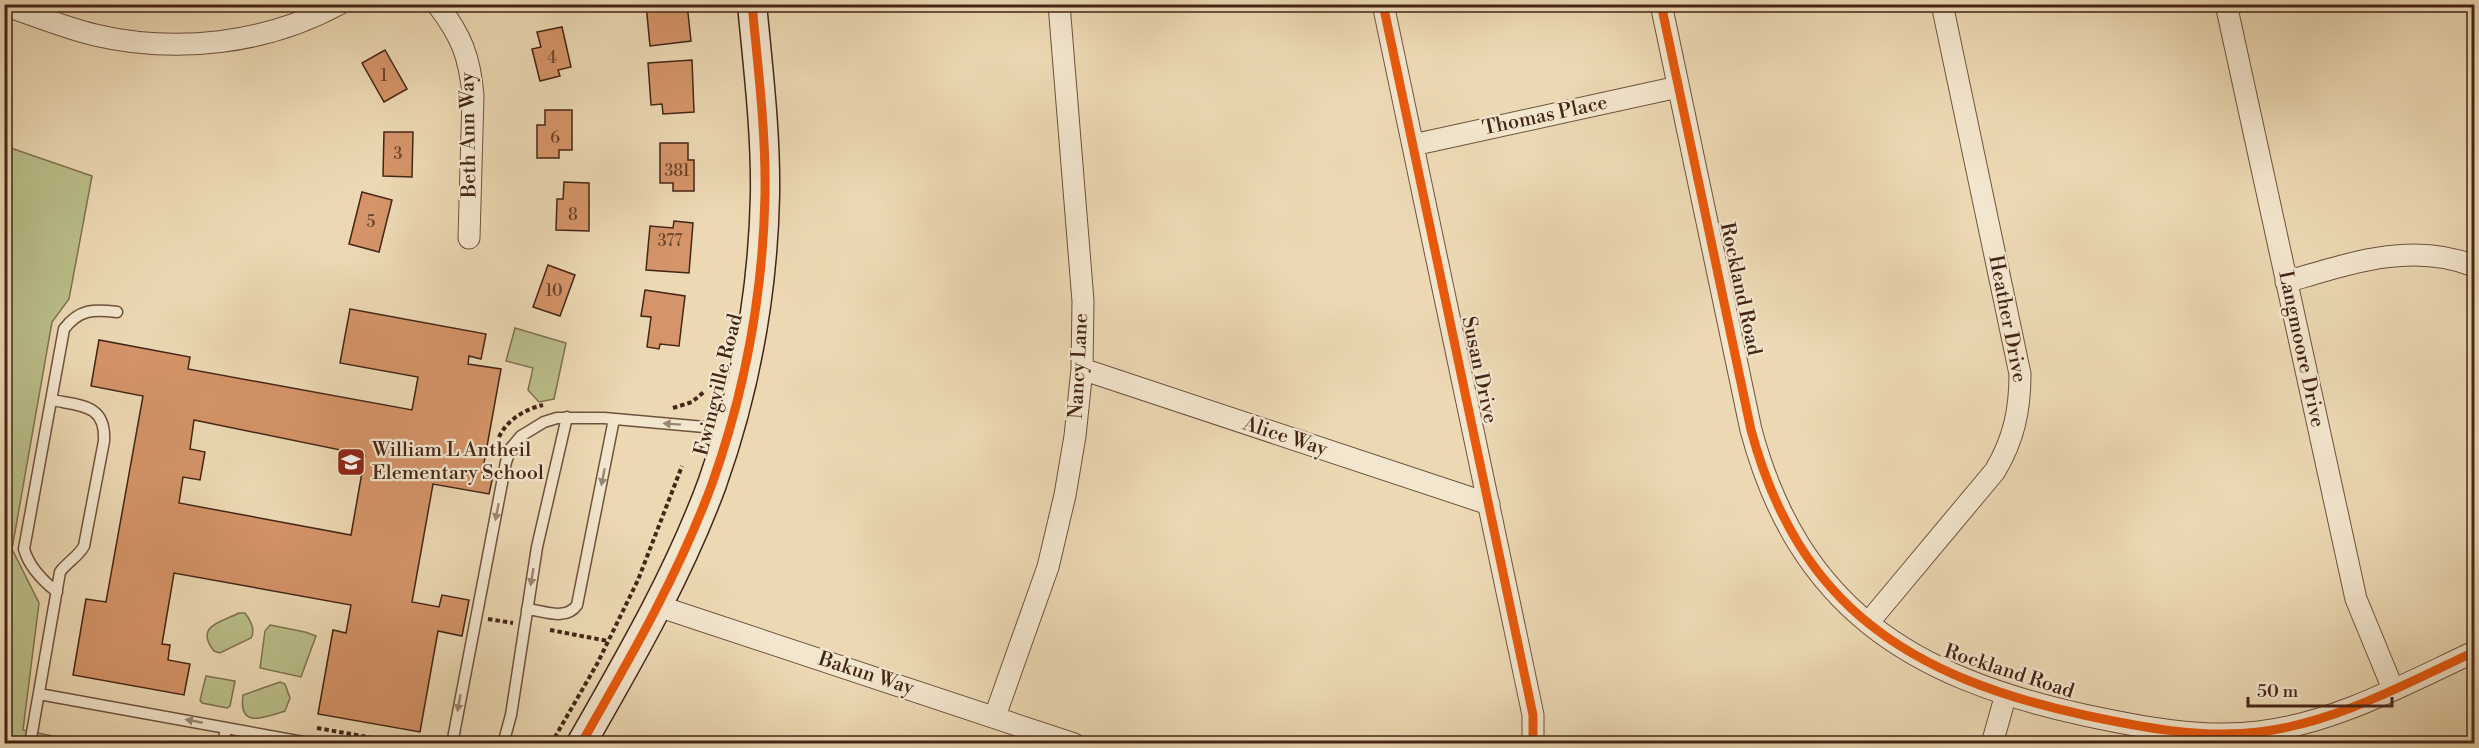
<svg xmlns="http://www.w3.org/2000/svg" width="2479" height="748" font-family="'Libre Bodoni',serif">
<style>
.green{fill:#babe8a;stroke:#7f7250;stroke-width:1.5}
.building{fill:#d59469;stroke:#442516;stroke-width:1.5;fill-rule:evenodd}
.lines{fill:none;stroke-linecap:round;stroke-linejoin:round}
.service-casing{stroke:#6e523d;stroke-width:13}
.minor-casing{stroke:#6e523d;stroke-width:23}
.secondary-casing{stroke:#442516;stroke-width:31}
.path{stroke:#442516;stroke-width:4;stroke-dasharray:4.5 3;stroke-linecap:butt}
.service{stroke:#f3e6ce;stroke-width:10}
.minor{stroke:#f3e6ce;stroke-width:21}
.secondary{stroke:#f3e6ce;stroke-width:28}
.cycleway-casing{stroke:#f3e6ce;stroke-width:13}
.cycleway{stroke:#e8590c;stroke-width:9}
.oneway{fill:#9c8672}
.labels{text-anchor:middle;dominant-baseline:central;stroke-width:4.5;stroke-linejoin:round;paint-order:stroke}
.number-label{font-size:16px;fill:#68412b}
.street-label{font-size:20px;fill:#442516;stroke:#f3e6ce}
.poi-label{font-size:20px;fill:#442516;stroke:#f3e6ce;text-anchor:start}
</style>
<rect width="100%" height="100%" fill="#ecd9b3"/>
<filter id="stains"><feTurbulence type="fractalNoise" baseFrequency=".00333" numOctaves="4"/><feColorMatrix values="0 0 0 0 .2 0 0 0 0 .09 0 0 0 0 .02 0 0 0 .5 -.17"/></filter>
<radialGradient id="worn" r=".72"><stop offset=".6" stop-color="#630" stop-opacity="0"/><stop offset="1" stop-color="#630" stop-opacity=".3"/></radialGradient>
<!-- green -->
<path class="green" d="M5,146l87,30 -23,123 -17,23 -40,227 27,54 -16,127 64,13 -82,1z
M515,328l51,15 -12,56 -15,3 -11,-12 5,-22 -27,-7z
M239,613h6c6,8 11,17 6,25l-31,15 -6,-2c-20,-25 7,-29 25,-38z
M270,625l35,7 11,4 -15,41 -41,-9 5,-37z
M206,676l29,5 -5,25 -3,2 -25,-5 -2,-3z
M280,682l5,2 5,14 -5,13c-20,6 -47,19 -42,-16z"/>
<!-- building -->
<path class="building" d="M646,4h41l4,37 -41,5z
M562,27l9,40 -13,3 2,6 -20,5 -8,-32 9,-2 -4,-15z
M385,50l22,39 -23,13 -22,-39z
M692,60l2,52 -31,2 -1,-10 -11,1 -3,-42z
M545,110h27v40h-13v8h-22v-33h8z
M384,132h29l-1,45 -29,-1z
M660,143h28v17h6v31h-21v-8h-13z
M564,182l25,1v48l-33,-1 1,-31h6z
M362,192l30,8 -13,52 -30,-8z
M674,221l19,2 -4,50 -43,-3 4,-44 23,2z
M548,265l27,10 -15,41 -27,-9z
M645,290l40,6 -6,50 -19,-2 -1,5 -12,-2 4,-30 -10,-1z
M350,309l136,25 -5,25 -12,-3 -1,8 33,5 -19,105 11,2 -4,18 -56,-10 -21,118 27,5 3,-12 27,5 -7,36 -24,-5 -18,101 -102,-18 15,-84 13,3 5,-28 -177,-32 -12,71 8,1 -2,15 22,4 -6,31 -111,-20 13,-76 20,3 37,-206 -52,-10 8,-46 91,17 -2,12 224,41 6,-33 -78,-14zM194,420l171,35 -14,80 -172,-32 4,-26 17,3 5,-28 -15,-3z"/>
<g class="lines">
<!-- service casing -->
<g class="service-casing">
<path id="service" d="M57,592c-14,-11 -28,-25 -33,-43l40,-220c15,-20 30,-20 53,-17
M527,609c17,2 39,12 50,-4l37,-186
M39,694l275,50
M30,744l30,-172c7,-10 18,-15 24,-26l20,-105c2,-37 -23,-35 -52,-41
M223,744l3,-16
M452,744l54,-282 5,-14 10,-12 23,-14 13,-4h47l123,11
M503,744l8,-29 26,-168 30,-130"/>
</g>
<!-- minor casing -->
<g class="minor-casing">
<path id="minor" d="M437,4c24,31 33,53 36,92l-4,142
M1383,4l150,711v29
M1661,4l90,426c48,178 160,247 333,285 56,12 117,24 175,17 76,-9 146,-48 215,-80
M2226,4l130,595 37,90
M4,5c30,10 61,23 91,30 81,19 171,9 244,-31
M1413,145l265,-58
M2286,282c62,-18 125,-41 188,-16
M1082,369l407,135
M658,606l416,138
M1868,623l127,-152c19,-32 25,-61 25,-97l-78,-370
M995,716l53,-149 17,-72 10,-59 7,-67 1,-68 -24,-297
M1992,744l14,-50"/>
</g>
<!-- secondary casing -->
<g class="secondary-casing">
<path id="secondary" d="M581,744c48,-84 97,-168 131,-260 33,-93 51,-190 53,-289 1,-63 -7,-127 -13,-191"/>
</g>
<!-- path -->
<path class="path" d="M673,408l19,-6 13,-11
M499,437c8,-17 26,-28 44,-32
M488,619l25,4
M550,630l58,11
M317,728l56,10 19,6
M551,744l46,-80 41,-84 44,-114"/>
<!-- service -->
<use href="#service" class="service"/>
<!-- minor -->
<use href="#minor" class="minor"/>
<!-- secondary -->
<use href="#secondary" class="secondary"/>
<!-- cycleway casing -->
<g class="cycleway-casing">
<path id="cycleway" d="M1383,4l150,711v29
M1661,4l90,426c48,178 160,247 333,285 56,12 117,24 175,17 76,-9 146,-48 215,-80
M581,744c48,-84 97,-168 131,-260 33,-93 51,-190 53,-289 1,-63 -7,-127 -13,-191"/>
</g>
<!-- cycleway -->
<use href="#cycleway" class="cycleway"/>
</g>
<!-- one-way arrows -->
<defs><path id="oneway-solid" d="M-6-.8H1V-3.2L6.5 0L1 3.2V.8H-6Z" transform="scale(1.5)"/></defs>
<g class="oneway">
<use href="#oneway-solid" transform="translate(672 424) rotate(-176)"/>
<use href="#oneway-solid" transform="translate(603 477) rotate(101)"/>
<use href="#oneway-solid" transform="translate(497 512) rotate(101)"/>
<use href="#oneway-solid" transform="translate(532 577) rotate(99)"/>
<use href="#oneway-solid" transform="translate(459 703) rotate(100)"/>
<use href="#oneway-solid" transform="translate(194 721) rotate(-169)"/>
</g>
<!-- icons -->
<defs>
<g id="school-square" transform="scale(1.5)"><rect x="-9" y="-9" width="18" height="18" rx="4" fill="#8f2418" stroke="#f3e6ce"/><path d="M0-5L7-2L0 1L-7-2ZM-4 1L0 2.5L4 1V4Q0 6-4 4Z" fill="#fff"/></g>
</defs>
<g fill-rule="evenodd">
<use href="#school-square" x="351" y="462"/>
</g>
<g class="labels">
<!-- number labels -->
<g class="number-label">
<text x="552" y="58">4</text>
<text x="384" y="76">1</text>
<text x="555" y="138">6</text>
<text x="398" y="154">3</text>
<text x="677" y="171">381</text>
<text x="573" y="215">8</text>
<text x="371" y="222">5</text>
<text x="670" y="241">377</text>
<text x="554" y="291">10</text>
</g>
<!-- street labels -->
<g class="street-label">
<text transform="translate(1545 116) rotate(-12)">Thomas Place</text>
<text transform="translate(469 135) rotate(-91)">Beth Ann Way</text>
<text transform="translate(1740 289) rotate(78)">Rockland Road</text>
<text transform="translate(2007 319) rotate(79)">Heather Drive</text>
<text transform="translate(2301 349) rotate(78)">Langmoore Drive</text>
<text transform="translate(1079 366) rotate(-87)">Nancy Lane</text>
<text transform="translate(1479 370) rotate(78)">Susan Drive</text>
<text transform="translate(719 385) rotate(-76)">Ewingville Road</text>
<text transform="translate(1285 437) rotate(18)">Alice Way</text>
<text transform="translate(2009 672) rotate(18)">Rockland Road</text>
<text transform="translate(866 674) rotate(18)">Bakun Way</text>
</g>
<!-- poi labels -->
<g class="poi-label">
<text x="372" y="450">William L Antheil<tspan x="372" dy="23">Elementary School</tspan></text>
</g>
</g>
<!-- margin -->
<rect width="2479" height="748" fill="none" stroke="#ecd9b3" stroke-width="24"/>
<rect x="6" y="6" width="2467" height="736" fill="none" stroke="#442516" stroke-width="3"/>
<rect x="12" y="12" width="2455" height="724" fill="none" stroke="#442516" stroke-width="1.5"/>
<!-- scale -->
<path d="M2248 697v9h144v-9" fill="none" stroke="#442516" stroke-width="3"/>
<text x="2257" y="697" font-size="18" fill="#442516" stroke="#f3e6ce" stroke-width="4.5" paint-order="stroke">50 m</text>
<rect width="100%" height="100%" filter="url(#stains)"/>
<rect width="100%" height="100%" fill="url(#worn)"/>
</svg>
